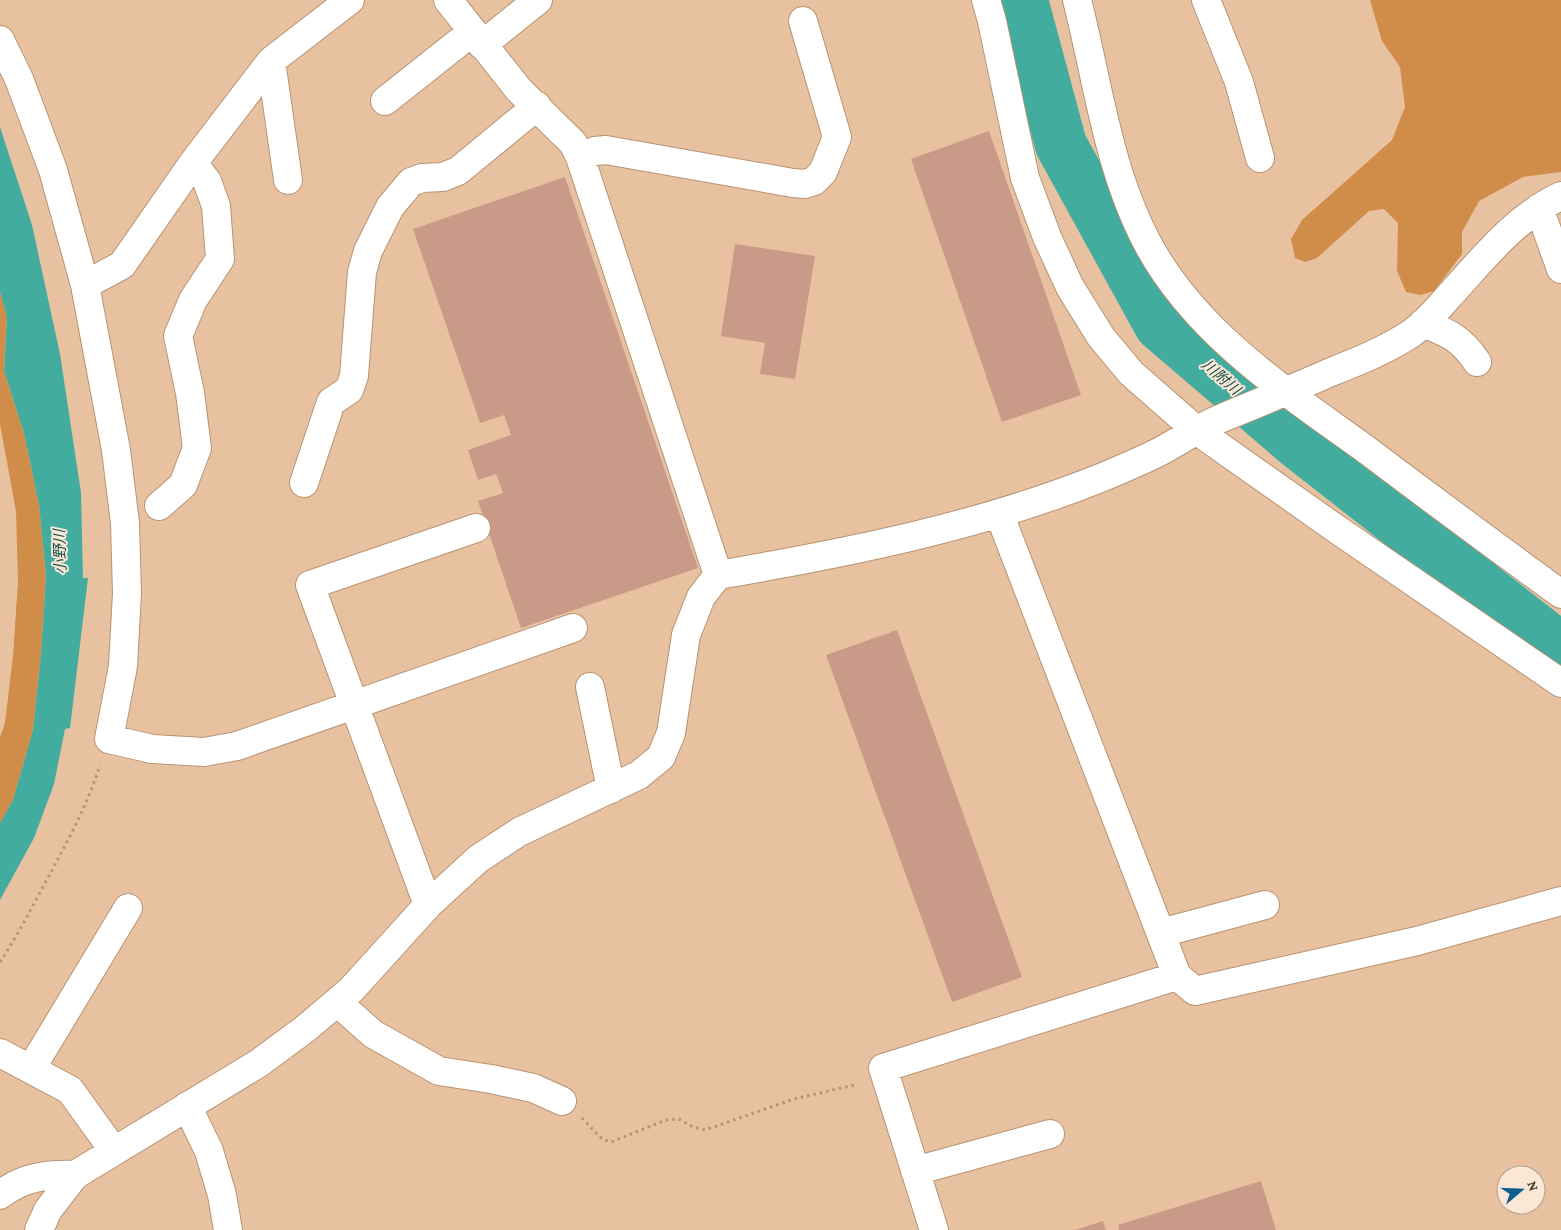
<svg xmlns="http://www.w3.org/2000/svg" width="1561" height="1230" font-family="'Crimson Pro','Noto Sans JP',serif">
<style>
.green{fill:#d08c49}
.water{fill:#42ac9f}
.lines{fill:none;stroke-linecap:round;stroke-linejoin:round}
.river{stroke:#42ac9f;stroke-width:52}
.building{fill:#c99a87}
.minor-casing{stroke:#b89373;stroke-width:30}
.path{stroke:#b29479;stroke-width:3;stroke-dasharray:2.5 4;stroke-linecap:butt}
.minor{stroke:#fff;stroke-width:28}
.labels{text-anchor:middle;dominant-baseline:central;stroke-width:4;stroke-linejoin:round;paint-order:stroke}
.water-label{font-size:15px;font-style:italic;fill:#114e47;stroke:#fae7d6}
</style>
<rect width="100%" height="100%" fill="#e8c2a0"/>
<!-- green -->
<path class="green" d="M1370,0h191v172l-38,5 -44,24 -17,31v22l-28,37 -13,4 -15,-3 -9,-21 1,-48 -14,-14 -15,2 -52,47 -12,4 -10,-4 -4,-19 11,-19 90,-80 13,-33 -5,-40 -18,-26z
M0,292l7,25 -3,54 20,62 15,72 7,71 -5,79 -8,75 -20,70 -13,23v-86l5,-14 8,-67 5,-74 -2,-71 -16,-87z"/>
<!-- water -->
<path class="water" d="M0,127l32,98 28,129 21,139 2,85h5l-18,150 -5,1 -11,55 -20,54 -34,62v-77l13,-23 20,-70 8,-75 5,-79 -7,-71 -15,-72 -20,-62 3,-54 -7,-25z"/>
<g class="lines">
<!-- river -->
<path class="river" d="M1022,0l39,145 99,180 139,119 262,205"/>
</g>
<!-- building -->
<path class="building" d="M989,131l92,264 -79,27 -91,-263z
M565,177l133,391 -177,60 -43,-127 25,-8 -7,-19 -18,6 -10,-30 43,-15 -7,-20 -24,8 -67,-194z
M735,244l80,12 -20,123 -35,-5 5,-31 -44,-7z
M897,630l125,347 -70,25 -126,-347z
M1261,1181l15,49h-157l-1,-5z
M1103,1221l3,9h-31z"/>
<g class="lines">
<!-- minor casing -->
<g class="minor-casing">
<path id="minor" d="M448,0l71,90 54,53 7,14 138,418
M986,0l6,21 33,157 22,59 23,50 31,50 30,36 65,57 139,98 226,155
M1077,0c21,82 31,171 72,246 48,88 136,145 215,202 65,49 131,98 197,146
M1206,0l33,82 21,76
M0,40l19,39 34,91 32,115 31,165 9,73 2,70 -4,73 -14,73 43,10 52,3 33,-6 336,-118
M482,45l56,-45
M271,61l17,119
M385,101l87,-69
M580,157l15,-6 11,-1 187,33 12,1 9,-3 9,-9 14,-35 -34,-116
M1539,208l22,61
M85,285l37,-20 71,-102 78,-102 79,-61
M1423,323c25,10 38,15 54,39
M304,483l27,-81 18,-12 5,-14 8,-104 6,-21 22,-44 21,-25 11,-4 21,-1 15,-6 79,-65
M159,506l24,-21 14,-37 -7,-55 -12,-57 15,-36 27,-41 -4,-53 -9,-25 -14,-18
M590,687l21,102
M428,905l-118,-320 166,-57
M1161,933l104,-28
M1177,976l18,15 222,-50 144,-40
M337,1002l36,32 66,37 52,8 42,9 29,13
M0,1053l70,37 44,61
M31,1069l97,-161
M187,1106l22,45 13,44 6,35
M915,1171l135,-37
M0,1195c22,-18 48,-21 75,-20
M39,1230l9,-20 27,-35 184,-112 46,-34 46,-39 77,-85 50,-46 41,-27 120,-57 22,-18 10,-24 15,-98 15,-38 17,-22c129,-22 264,-49 385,-98 19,-8 38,-16 56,-25 21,-11 40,-25 63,-34 36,-15 73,-30 109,-46 28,-11 55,-22 81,-39 13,-10 26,-24 37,-37 34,-37 65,-78 112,-100
M934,1230l-51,-162 294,-92 -178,-463"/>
</g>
<!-- path -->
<path class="path" d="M0,962c18,-27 33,-57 49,-86 19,-36 39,-72 51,-111
M582,1118l20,21 9,3 55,-22 13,-1 14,8 12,3 89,-31 64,-15"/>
<!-- minor -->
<use href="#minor" class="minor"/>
</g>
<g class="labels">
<!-- water labels -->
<g class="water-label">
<text transform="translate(1221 377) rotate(41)">川附川</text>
<text transform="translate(60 552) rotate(-92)">小野川</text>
</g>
</g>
<!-- north arrow -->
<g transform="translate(1521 1190) rotate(71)"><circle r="24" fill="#fae7d6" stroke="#b2a191"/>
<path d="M0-4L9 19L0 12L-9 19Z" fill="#0d5e91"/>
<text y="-8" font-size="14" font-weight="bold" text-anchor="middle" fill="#463729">N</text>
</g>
</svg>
